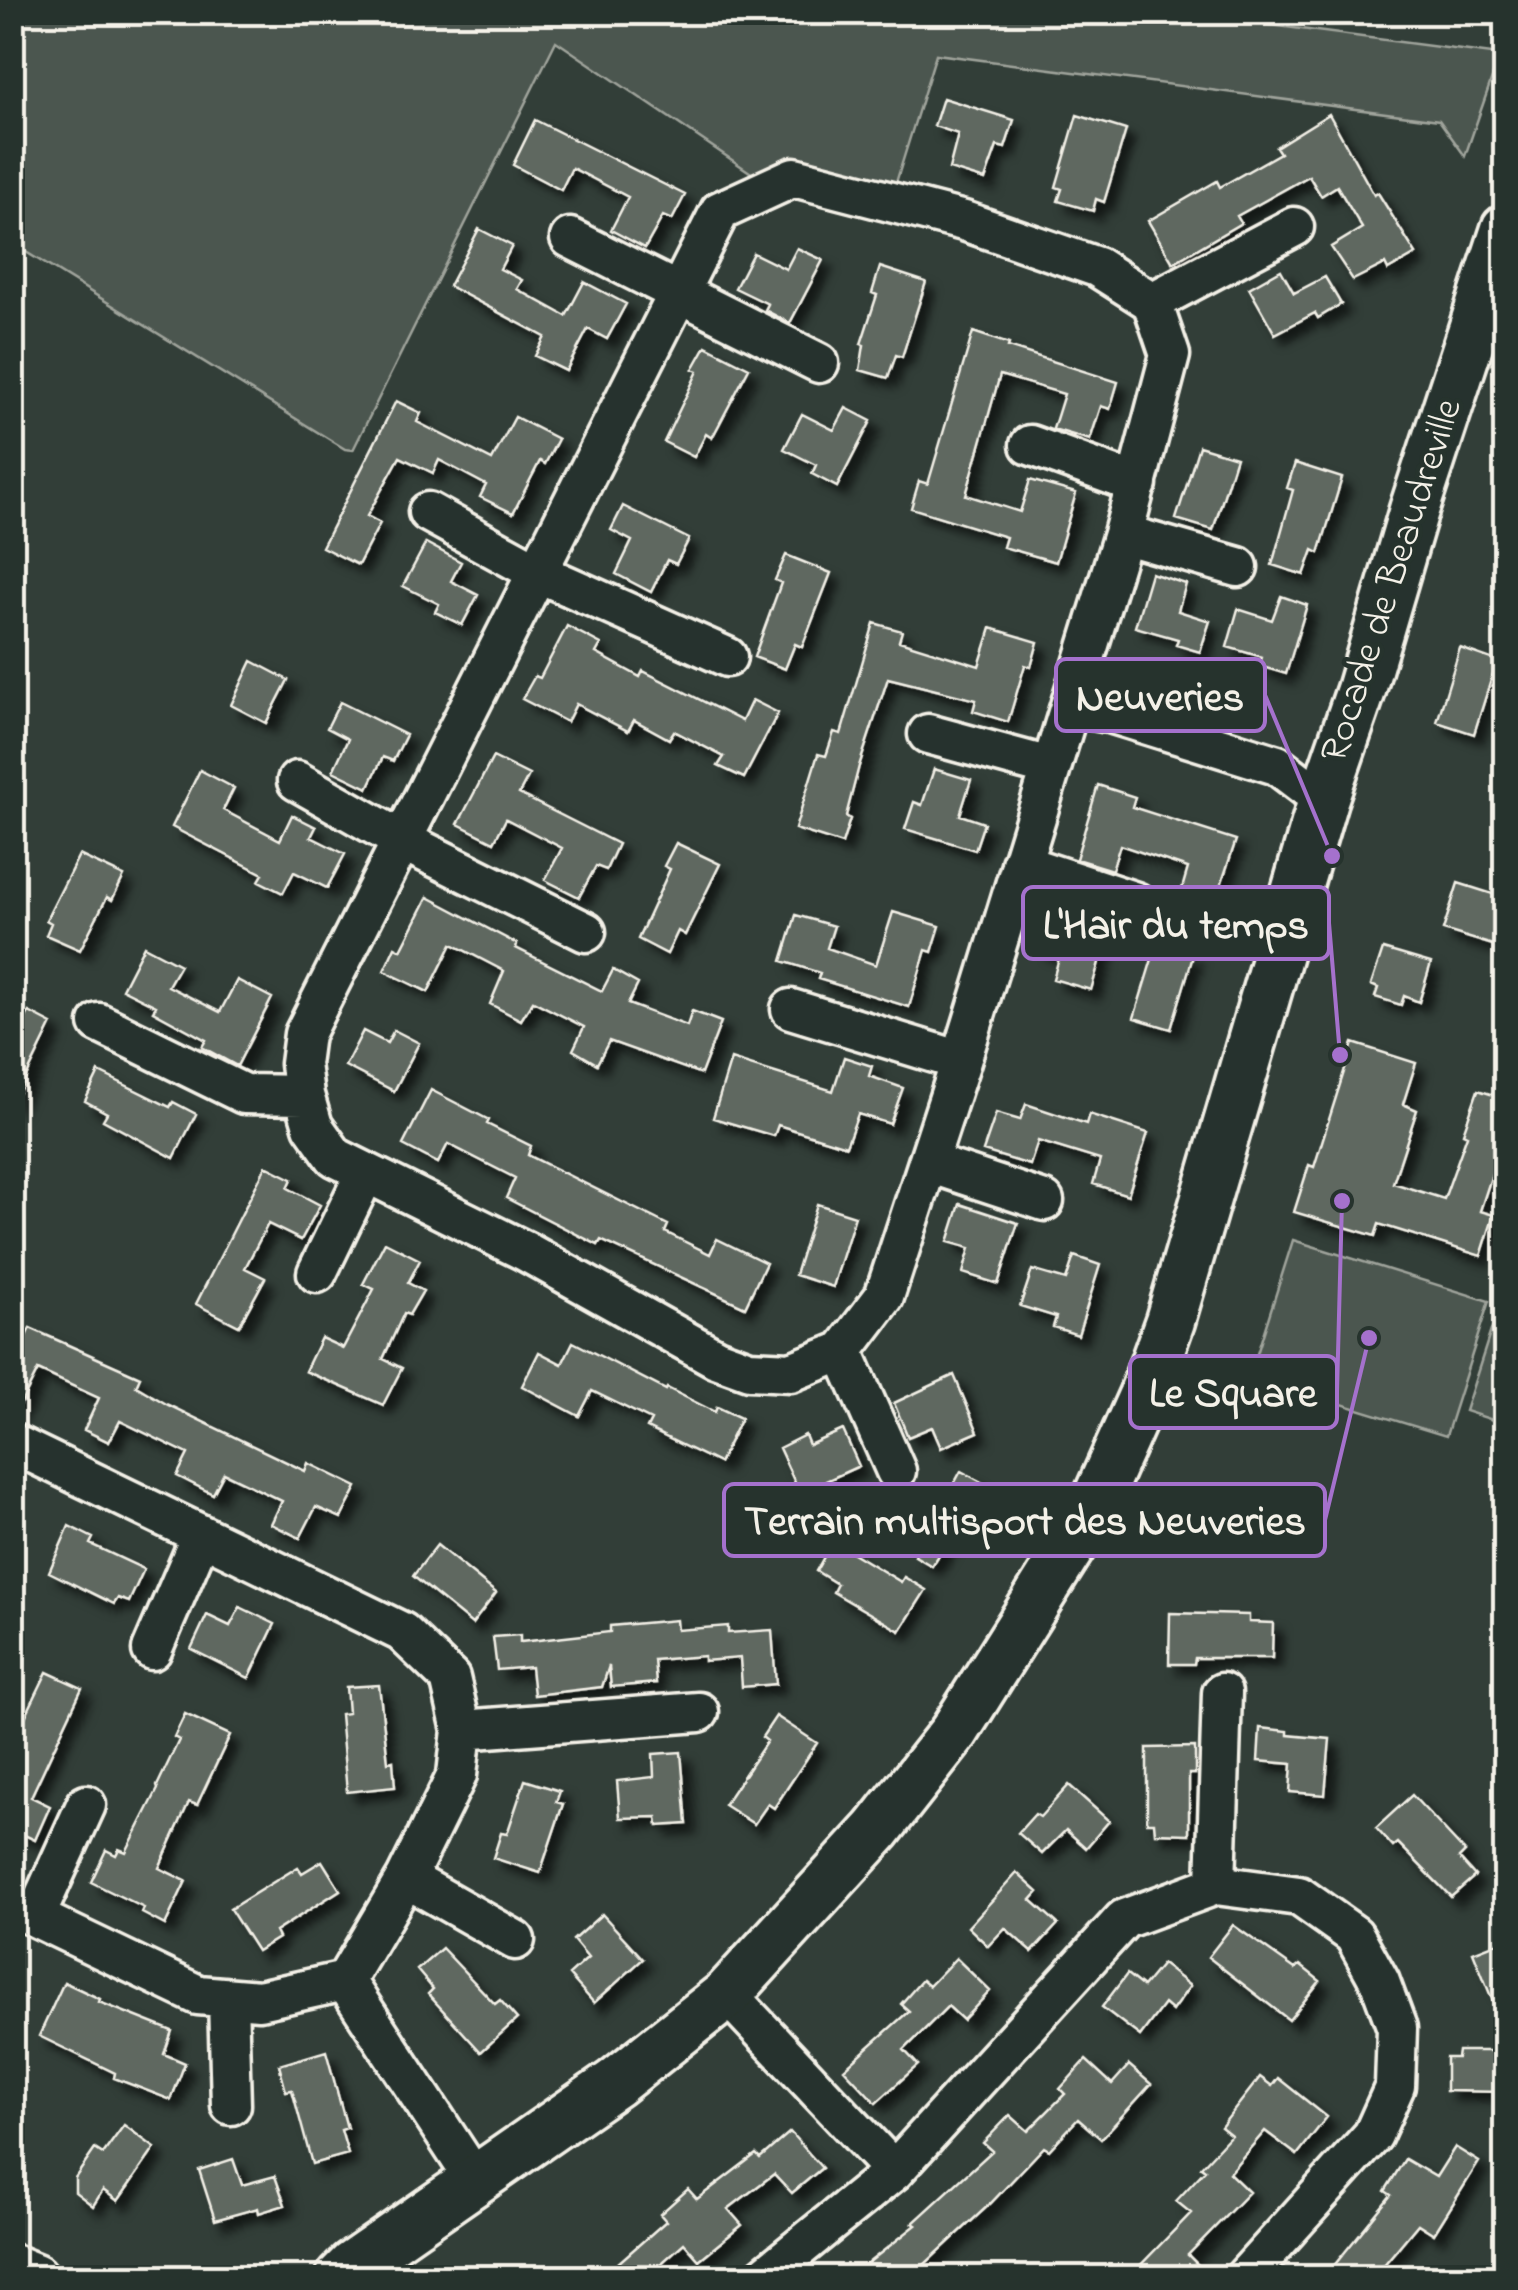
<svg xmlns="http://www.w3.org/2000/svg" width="1518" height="2290" font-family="'Indie Flower',sans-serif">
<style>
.green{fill:#4c564f;stroke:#a0a49c;stroke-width:2.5}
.building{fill:#5f6861;stroke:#f4f1e8;stroke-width:2.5;filter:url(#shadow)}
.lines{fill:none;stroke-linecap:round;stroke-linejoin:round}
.minor-casing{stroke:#f4f1e8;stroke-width:45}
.tertiary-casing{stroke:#f4f1e8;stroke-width:55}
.minor{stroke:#26332d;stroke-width:38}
.tertiary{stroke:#26332d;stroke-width:48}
.labels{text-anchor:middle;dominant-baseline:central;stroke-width:9;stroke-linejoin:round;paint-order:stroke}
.street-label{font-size:40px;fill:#f4f1e8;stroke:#26332d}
.leader{fill:none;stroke:#a571cd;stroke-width:4}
.callout-dot{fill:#a571cd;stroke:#26332d;stroke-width:4}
.callout{fill:#26332d;stroke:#a571cd;stroke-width:4}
.callout-label{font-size:42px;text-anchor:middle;font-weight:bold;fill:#f4f1e8}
</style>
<defs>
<filter id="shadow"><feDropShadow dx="9" dy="9" stdDeviation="5" flood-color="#0009"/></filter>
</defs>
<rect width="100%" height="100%" fill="#323e38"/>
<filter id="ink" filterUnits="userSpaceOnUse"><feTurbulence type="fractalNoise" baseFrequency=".01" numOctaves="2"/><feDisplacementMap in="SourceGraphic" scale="20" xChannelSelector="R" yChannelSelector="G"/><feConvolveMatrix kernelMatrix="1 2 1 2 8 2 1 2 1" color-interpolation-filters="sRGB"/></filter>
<g filter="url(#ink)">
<!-- green -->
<path class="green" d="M1171,12l329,43 -35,101 -26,-36 -503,-66 -46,148 -118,-15 -216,-146 -203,409 -8,-1 -332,-205 -1,-231z
M1293,1240l196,61 -43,135 -196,-60z
M1505,1287l1,137h-1l-40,-13z"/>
<!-- building -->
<path class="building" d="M943,98l71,22 -9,28 -8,-2 -12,34 -36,-11 9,-35 -24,-8z
M1329,114l45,81 4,-2 38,61 -28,16 -3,-6 -32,16 -22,-33 31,-19 -25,-42 -16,10 -12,-20 -72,40 4,7 -68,40 -25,-42 69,-40 3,6 60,-34 -4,-6z
M1077,115l49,15 -22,72 -8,-3 -3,12 -35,-10 4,-12 -6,-2z
M535,120l150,75 -13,25 -9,-4 -18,32 -34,-18 17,-33 -56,-29 -11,22 -48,-25z
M479,229l33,17 -12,23 22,11 -5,9 49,27 18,-34 42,22 -19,35 -19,-10 -22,42 -31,-15 10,-19 -96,-51z
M797,248l26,12 -33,63 -25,-13 3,-6 -33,-16 18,-35 33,16z
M880,267l46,15 -24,75 -6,-2 -8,23 -28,-8 4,-25 -3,-1 16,-49 -5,-2z
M1281,270l13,23 31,-16 16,27 -23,14 -3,-5 -40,21 -26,-46z
M973,332l36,12 -1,3 110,35 -8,27 -9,-3 -11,34 -37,-11 11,-35 -64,-19 -34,120 54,17 10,-32 46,13 -20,69 -53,-15 3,-10 -95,-29 8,-27 9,3z
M706,346l43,22 -37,70 -6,-4 -12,23 -30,-15 34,-71 -5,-2z
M396,401l25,12 -4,9 75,38 23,-43 43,22 -13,25 -5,-3 -27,52 -33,-16 6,-12 -47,-25 -6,13 -33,-16 -33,59 13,7 -22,42 -36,-18z
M846,408l25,13 -34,66 -25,-13 4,-9 -32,-16 18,-35 32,16z
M1199,446l37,11 -23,73 -37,-11z
M1295,463l47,15 -23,75 -6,-3 -9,25 -32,-10 21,-75 -6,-2z
M623,506l66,33 -13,25 -9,-4 -16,32 -35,-18 16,-33 -21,-11z
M426,543l35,19 -10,19 27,14 -16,30 -27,-13 4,-8 -36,-18z
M786,555l45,18 -29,74 -7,-3 -10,25 -31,-12 27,-74 -6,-3z
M1151,573l35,11 -8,27 32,10 -10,31 -24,-7 2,-6 -43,-12z
M1281,596l26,9 -21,69 -27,-8 3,-9 -35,-10 11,-38 34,11z
M874,623l28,8 -3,10 80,25 12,-38 47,14 -7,25 -6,-2 -17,57 -35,-11 3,-11 -88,-22 -29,88 -13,50 4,3 -8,25 -47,-15 23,-75 8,2 8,-24 7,2z
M567,626l34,18 -5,9 44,24 3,-6 99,50 10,-21 26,13 -34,65 -26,-12 6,-9 -50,-26 -5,8 -35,-19 -6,11 -52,-27 -9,18 -45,-23 13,-23 5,2z
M1460,648l37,13 -23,73 -37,-12z
M252,661l36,19 -22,43 -35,-18z
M340,702l66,33 -13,26 -10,-4 -15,31 -35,-17 15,-32 -21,-11z
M493,757l36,18 -10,19 99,50 -12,26 -10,-4 -17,31 -34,-17 17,-32 -56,-29 -12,23 -36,-18z
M934,769l37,11 -11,35 24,8 -9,27 -70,-21 9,-27 8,3z
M200,770l34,18 -11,22 57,30 12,-25 24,12 -5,10 34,17 -18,34 -33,-16 -11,21 -24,-12 4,-7 -91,-47z
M1098,785l37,12 -3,10 104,33 -21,63 -34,-11 7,-24 -68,-23 -8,25 -36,-11z
M676,843l44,21 -35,71 -7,-4 -11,23 -29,-15 32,-70 -6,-3z
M79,855l45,21 -12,24 -5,-3 -27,53 -34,-15 5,-12 -5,-3z
M1458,883l38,12 -3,8 13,4v42l-63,-19z
M428,897l89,47 -1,4 86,43 11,-21 25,14 -10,20 59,22 5,-15 29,11 -20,52 -92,-33 -12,23 -24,-14 11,-23 -51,-26 -12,19 -31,-16 14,-33 -52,-27 -24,48 -44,-21 11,-24 6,3z
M1049,910l60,18 -18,62 -38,-11 7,-24 -22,-6z
M893,912l47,14 -8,26 -6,-2 -17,57 -91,-28 2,-6 -38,-12 14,-46 38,11 -7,22 49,17z
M144,946l36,19 -12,21 52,26 17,-32 35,18 -35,68 -35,-19 4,-7 -53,-29 3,-5 -34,-17z
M1156,946l37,10 -22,73 -37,-11z
M1383,949l48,14 -12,39 -15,-6 -3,9 -26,-8 3,-9 -7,-3z
M29,1012l23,12 -40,82v-62z
M394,1030l25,13 -25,48 -49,-25 18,-35 24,12z
M1353,1043l63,20 -13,41 14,6 -24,73 51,16 23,-64 -4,-2 15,-43 28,9v33l-26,79 14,4 -13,41 -102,-32 -4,12 -81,-24 15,-47 5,2z
M844,1057l28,9 -3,10 34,12 -13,36 -32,-10 -12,32 -68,-21 -4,11 -61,-18 18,-59 102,32z
M99,1072l71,35 3,-5 23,12 -22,44 -71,-38 4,-7 -22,-12z
M431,1090l58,30 -2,4 44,22 -3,9 140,70 -3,7 45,22 7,-15 49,24 -21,44 -144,-67 -3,5 -92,-47 9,-20 -67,-34 -10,19 -35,-18z
M1026,1104l60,20 3,-10 59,19 -20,62 -35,-11 7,-24 -62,-19 -8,24 -47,-14 13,-38 24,7z
M266,1166l26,13 -4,9 32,17 -19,35 -33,-16 -23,44 20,10 -26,48 -43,-22z
M817,1204l38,12 -22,71 -38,-12z
M960,1204l58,19 -20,61 -35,-11 7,-25 -22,-6z
M385,1242l35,18 -12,23 15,8 -14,24 -5,-2 -21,46 19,9 -19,37 -78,-34 16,-33 22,10 31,-59 -11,-5z
M1074,1256l26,9 -22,70 -25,-8 3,-10 -36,-11 12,-36 34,10z
M30,1328l110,49 -4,9 32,19 137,66 3,-8 49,24 -16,31 -25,-11 -16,31 -29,-14 11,-23 -58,-28 -11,21 -36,-18 11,-22 -68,-33 -11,21 -25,-12 15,-32 -61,-28 -26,51v-56z
M573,1342l93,48 1,-2 48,24 2,-5 24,11 -22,45 -72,-35 4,-8 -59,-29 -13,25 -57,-30 17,-34 23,12z
M954,1375l24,57 -37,16 -9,-21 -24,10 -14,-34z
M843,1430l16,36 -33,15 9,23 -25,11 -31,-67 26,-13 4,10z
M961,1471l48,26 -19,35 -27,-14 -31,48 -17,-10z
M69,1526l24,12 -3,6 54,25 -15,33 -11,-4 -4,6 -65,-32z
M833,1541l68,41 3,-5 22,13 -26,41 -67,-39 4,-8 -21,-13z
M437,1545l59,48 -24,31 -59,-48z
M240,1607l35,17 -26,54 -58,-29 16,-34 23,11z
M1170,1613l79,2v7l24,1 -1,35h-77l-1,6h-25z
M676,1620l1,10 51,-4v7l44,-3 4,54 -34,3 -2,-29 -36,3v-5l-50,4 2,23 -45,4 -2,-21 -7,21 -68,8 -3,-28 -34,3 -4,-33 27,-2v7l90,-10v-6z
M47,1672l35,16 -51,109 19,9 -15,34 -19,-9 -4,6v-93z
M379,1685l9,77 5,-1 2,26 -48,5 -7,-78 8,-1 -2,-26z
M185,1714l45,21 -33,70 -8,-3 -30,66 27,13 -21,44 -23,-12 2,-5 -53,-26 15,-32 10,5 3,-6 7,3 32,-63 -1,-3 22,-46 -5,-3z
M776,1716l41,27 -43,65 -6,-4 -14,20 -30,-19 43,-64 -5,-4z
M1260,1728l28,3v4l42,4 -5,56 -35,-3 2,-28 -34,-3z
M1195,1747v27h-6v60l-34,-1 -1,-11h-7v-74z
M681,1752l6,72 -29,2 -1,-9 -37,1 -3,-37 37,-4 -1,-23z
M525,1780l35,11 -4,11 7,2 -23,69 -47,-15 8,-25 6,1z
M1069,1785l40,36 -23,27 -20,-18 -24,24 -24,-21 17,-19 5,3z
M1412,1795l53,57 -6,6 16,18 -24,21 -53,-54 -5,4 -17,-19z
M322,1861l18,29 -65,42 3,6 -21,13 -27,-42 68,-42 4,6z
M1017,1873l21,19 -7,8 27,24 -26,28 -27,-24 -17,18 -20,-19z
M602,1914l41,45 -49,44 -25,-28 19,-17 -15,-18z
M1233,1925l62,44 5,-4 20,16 -31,39 -81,-63z
M1506,1939v89l-2,1 -31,-77z
M442,1948l53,56 5,-4 17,19 -36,33 -53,-58 5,-5 -16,-19z
M956,1958l34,33 -27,29 -15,-14 -44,44 14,15 -42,38 -32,-34 65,-58 -8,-7 21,-24 7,6z
M1162,1964l28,22 -18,25 -8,-7 -24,32 -38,-29 25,-33 16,13z
M64,1982l36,17 -1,3 73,29 -8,23 21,9 -14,37 -57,-22 1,-5 -76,-37z
M326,2051l21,77 -6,2 7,24 -36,10 -20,-74 -6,1 -7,-26z
M1458,2051h48v41l-60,-1v-33h11z
M1086,2060l26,24 17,-19 22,19 -50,55 -23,-20 -29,31 -5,-3 -53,56 -81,75h-61l67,-53 -3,-2 79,-72 -9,-8 27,-28 18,16 37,-37 -5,-5z
M1260,2077l12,9 6,-8 49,39 -30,38 -32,-24 -36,42 20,19 -61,63 23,23h-83l63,-65 -15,-12 29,-31 -4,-3 30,-32 -10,-8z
M124,2125l31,23 -37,53 -15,-11 -10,16 -18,-14v-14l20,-29 8,5z
M790,2132l32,36 -30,25 -18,-19 -46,35 14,16 -43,35 -15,-17 -39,35h-44l65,-57 -6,-7 28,-25 9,10 59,-45 4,4z
M1455,2147l24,15 -45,72 -16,-10 -45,54h-49l67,-83 -6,-4 20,-32 31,18z
M233,2159l9,26 33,-9 10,29 -26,8 -1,-5 -43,12 -16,-50z"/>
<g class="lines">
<!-- minor casing -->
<g class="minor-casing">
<path id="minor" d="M794,177l170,44 133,46 55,35 18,53 -47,179 -162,527 -77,236 -41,54 -52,21 -42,-2 -33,-12 -191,-107 -190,-94 -22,-31 -9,-31 -4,-31 4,-30 416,-823z
M570,238l249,125
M1152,302l142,-75
M1030,445l107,39
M428,512l111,61 188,84
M1123,534l115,33
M1070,706l43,8 164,51 46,35
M928,734l122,33
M297,781l104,59 185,92
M1021,864l115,38
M791,1009l170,52
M99,1023l145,71 60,1
M929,1163l115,38
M317,1273l48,-99
M843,1351l53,120
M12,1443l390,189 48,46 12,52 -5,45 -51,103 -61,103 -86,19 -61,-5 -186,-89
M152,1650l49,-114
M462,1730l237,-18
M406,1878l109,62
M1216,1885l6,-192
M35,1917l51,-112
M345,1981l130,199
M727,1994l167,177
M228,1999l3,106
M762,2278l132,-107 230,-252 92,-34 83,11 55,39 26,47 17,46 -2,58 -22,49 -129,143"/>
</g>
<!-- tertiary casing -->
<g class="tertiary-casing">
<path id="tertiary" d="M12,2269l22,9
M340,2278l12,-12 263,-183 112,-89 150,-164 77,-98 134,-213 55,-123 27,-75 153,-521 38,-110 53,-180 92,-281"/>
</g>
<!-- minor -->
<use href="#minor" class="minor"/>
<!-- tertiary -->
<use href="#tertiary" class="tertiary"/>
</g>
</g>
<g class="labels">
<!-- street labels -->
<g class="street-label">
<text transform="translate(1393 581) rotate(-72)">Rocade de Beaudreville</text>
</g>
</g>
<!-- callouts -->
<path class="leader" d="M1332 856L1265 695M1340 1055L1329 923M1342 1201L1337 1392M1369 1338L1325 1520"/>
<g class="callout-dot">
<circle cx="1332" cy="856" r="10"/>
<circle cx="1340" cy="1055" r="10"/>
<circle cx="1342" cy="1201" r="10"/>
<circle cx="1369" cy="1338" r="10"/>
</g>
<g class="callout">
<rect x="1056" y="659" width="209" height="72" rx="10"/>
<rect x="1023" y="887" width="306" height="72" rx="10"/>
<rect x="1130" y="1356" width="207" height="72" rx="10"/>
<rect x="724" y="1484" width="601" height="72" rx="10"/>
</g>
<g class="callout-label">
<text x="1160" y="710">Neuveries</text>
<text x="1176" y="938">L'Hair du temps</text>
<text x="1233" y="1406">Le Square</text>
<text x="1025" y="1534">Terrain multisport des Neuveries</text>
</g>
<!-- margin -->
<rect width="1518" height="2290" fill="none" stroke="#26332d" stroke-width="50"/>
<rect x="25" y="25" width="1468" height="2240" fill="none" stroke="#f4f1e8" stroke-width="4" filter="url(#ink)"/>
</svg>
